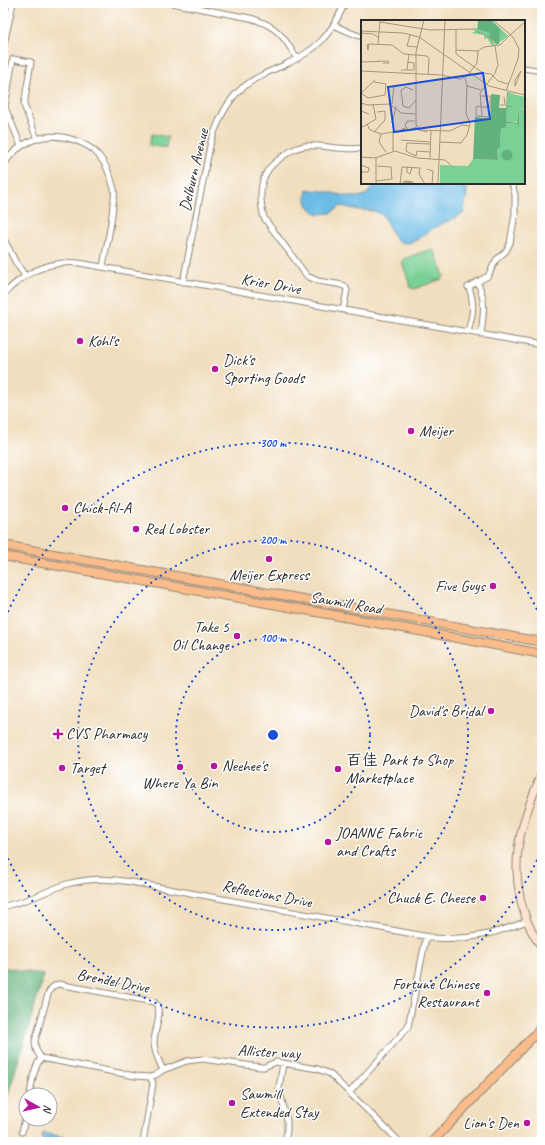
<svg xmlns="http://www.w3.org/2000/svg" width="545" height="1145" font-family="Caveat,'LXGW WenKai TC',sans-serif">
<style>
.green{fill:#7ad095;stroke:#527e60}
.forest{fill:#63b27e;stroke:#476e54}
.water{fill:#6abbe6;stroke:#4a7388}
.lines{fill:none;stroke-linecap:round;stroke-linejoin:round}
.street-casing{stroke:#8e8474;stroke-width:7}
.secondary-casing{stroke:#8e8474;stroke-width:9}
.primary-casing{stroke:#8e8474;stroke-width:10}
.street{stroke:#fff;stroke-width:5}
.secondary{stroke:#fde4d1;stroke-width:7}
.primary{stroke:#fabc8b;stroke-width:8}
.ring{fill:none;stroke:#1d4ed8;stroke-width:2;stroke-dasharray:2 4}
.poi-dot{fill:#b5179e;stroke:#fff;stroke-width:1.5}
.labels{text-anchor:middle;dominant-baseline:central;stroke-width:3;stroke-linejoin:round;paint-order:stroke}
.street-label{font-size:16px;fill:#2b2b2b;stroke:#fff}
.poi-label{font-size:16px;fill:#2b2b2b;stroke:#fff;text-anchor:start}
.inset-road{fill:none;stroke:#a29683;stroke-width:1}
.view{fill:#1d4ed8;fill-opacity:0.15;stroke:#1d4ed8;stroke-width:2}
.inset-edge{fill:none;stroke:#2b2b2b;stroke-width:2}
.centre{fill:#1d4ed8;stroke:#fff;stroke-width:2}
.ring-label{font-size:12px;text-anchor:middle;font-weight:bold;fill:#1d4ed8;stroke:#fff;stroke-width:3;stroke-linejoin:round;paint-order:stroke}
</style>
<rect width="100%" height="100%" fill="#fff"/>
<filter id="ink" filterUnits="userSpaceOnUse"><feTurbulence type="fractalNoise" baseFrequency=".025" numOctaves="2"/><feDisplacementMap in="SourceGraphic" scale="8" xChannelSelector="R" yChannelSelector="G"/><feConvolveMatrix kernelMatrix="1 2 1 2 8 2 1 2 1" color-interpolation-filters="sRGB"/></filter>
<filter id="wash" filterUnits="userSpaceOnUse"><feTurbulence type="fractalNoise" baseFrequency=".012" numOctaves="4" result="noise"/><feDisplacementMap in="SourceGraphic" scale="16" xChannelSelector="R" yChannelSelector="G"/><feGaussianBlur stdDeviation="0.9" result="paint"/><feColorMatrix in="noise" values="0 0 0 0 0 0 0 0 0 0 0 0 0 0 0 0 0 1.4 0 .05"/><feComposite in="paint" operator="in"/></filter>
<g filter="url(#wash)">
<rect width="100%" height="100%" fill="#f1debe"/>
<!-- green -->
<path class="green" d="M152,134l16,3 -2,11 -17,-3z
M431,249l4,3 9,24 -2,3 -28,10 -3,-1 -9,-26 1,-3z"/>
<!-- forest -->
<path class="forest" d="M3,967l41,8 -41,137z"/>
<!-- water -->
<path class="water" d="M375,183h90l2,8 -3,22 -32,16 -17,12 -7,2 -10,-1 -6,-9 -9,-18 -9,-4 -15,-1 -18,-4 -10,7 -13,1c-13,-8 -13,-11 -11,-25 6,2 10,1 15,2 11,1 33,10 43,4 4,-2 7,-8 10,-12z
M44,1133l46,9h-45l-3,-3v-4z"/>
</g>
<g filter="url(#ink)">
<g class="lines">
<!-- street casing -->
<g class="street-casing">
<path id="street" d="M171,3l79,15c26,7 34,18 47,41
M334,25l15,7 13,5
M4,44l9,-41
M524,68l18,3
M21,146l-16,-39 8,-48 18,3 -7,43 13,34
M3,166c15,-25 43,-36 71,-26 9,3 19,8 25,16 8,9 12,21 15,33 1,5 0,10 -1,15 -1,21 -7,42 -10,63
M3,237l12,24 10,15
M183,282l28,-141c7,-19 15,-39 31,-53 12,-10 26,-16 40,-22 34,-15 48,-29 63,-63
M477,282c10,18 6,33 4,53
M468,287l20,-11 8,-16 10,-9 4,-8 5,-29v-19l-3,-12
M3,295c19,-21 46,-35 76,-32l463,82
M343,310l4,-20 -2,-4 -8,-2 -19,-3 -11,-5 -43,-58c-4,-16 -5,-35 4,-48 3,-5 9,-9 14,-13 7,-5 12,-9 22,-11 19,-2 38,5 58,2
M468,332c5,-19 7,-26 1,-45
M3,906c23,-3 42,-15 64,-22 21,-6 43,-6 64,-2l304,56c33,3 62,-5 92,-17
M41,1058l94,18 15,1 6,-2 7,-5 24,-9 15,-2 59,8h3l12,-5 42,7 12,5 70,68
M283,1063l-4,25 8,33v10l-2,11
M349,1093l59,-66 18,-90
M30,1095c2,-12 3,-26 11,-37 -4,-6 -6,-9 -6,-17l13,-47c2,-5 4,-8 10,-10l96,18 3,3c5,12 -3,25 -3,38 0,9 5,19 9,27
M22,1132l4,-18
M143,1142l9,-52 1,-7 -3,-6"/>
</g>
<!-- secondary casing -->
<g class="secondary-casing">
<path id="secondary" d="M542,772c-19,49 -34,83 -19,137 4,13 9,27 19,38"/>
</g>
<!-- primary casing -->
<g class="primary-casing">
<path id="primary" d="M3,545l539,97
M3,556l325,58 214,40
M432,1142l110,-115"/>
</g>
<!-- street -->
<use href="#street" class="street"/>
<!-- secondary -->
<use href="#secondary" class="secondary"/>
<!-- primary -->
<use href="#primary" class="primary"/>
</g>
</g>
<!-- distance rings -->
<g class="ring">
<circle cx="273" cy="735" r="97"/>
<circle cx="273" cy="735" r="195"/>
<path d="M542 849A292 292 0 0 1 3 847M3 623A292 292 0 0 1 542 621"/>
</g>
<!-- markers -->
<g class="poi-dot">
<circle cx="80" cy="341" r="4"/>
<circle cx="215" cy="369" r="4"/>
<circle cx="411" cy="431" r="4"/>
<circle cx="65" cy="508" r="4"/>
<circle cx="136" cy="529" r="4"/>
<circle cx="269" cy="559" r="4"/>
<circle cx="493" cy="586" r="4"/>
<circle cx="237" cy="636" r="4"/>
<circle cx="491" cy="711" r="4"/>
<path d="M56 728h4v4h4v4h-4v4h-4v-4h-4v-4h4z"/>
<circle cx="214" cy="766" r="4"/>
<circle cx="180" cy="767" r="4"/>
<circle cx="62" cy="768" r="4"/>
<circle cx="338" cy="769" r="4"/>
<circle cx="328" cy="842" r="4"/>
<circle cx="483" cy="898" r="4"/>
<circle cx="487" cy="993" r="4"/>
<circle cx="232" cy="1103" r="4"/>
<circle cx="527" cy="1123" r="4"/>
</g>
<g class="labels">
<!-- street labels -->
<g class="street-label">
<text transform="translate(194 170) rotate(-77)">Delburn Avenue</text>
<text transform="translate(271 284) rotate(10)">Krier Drive</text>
<text transform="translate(346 603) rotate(10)">Sawmill Road</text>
<text transform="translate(267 894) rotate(11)">Reflections Drive</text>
<text transform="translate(113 981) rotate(11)">Brendel Drive</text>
<text transform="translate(269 1052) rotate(3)">Allister way</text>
</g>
<!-- poi labels -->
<g class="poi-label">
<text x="88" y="341">Kohl's</text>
<text x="223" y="360">Dick's<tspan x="223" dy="18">Sporting Goods</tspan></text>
<text x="419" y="431">Meijer</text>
<text x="73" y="508">Chick-fil-A</text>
<text x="144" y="529">Red Lobster</text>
<text x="269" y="575" text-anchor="middle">Meijer Express</text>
<text x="485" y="586" text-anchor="end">Five Guys</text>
<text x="229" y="627" text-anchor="end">Take 5<tspan x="229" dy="18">Oil Change</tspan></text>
<text x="483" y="711" text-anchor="end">David's Bridal</text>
<text x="66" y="734">CVS Pharmacy</text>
<text x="346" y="760">百佳 Park to Shop<tspan x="346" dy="18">Marketplace</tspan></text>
<text x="222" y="766">Neehee's</text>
<text x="70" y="768">Target</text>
<text x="180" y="783" text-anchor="middle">Where Ya Bin</text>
<text x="336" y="833">JOANNE Fabric<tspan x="336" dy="18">and Crafts</tspan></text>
<text x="475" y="898" text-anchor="end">Chuck E. Cheese</text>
<text x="479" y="984" text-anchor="end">Fortune Chinese<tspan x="479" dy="18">Restaurant</tspan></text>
<text x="240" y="1094">Sawmill<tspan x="240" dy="18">Extended Stay</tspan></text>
<text x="519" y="1123" text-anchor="end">Lion's Den</text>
</g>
</g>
<!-- overview -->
<g transform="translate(361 20)">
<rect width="164" height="164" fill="#f1debe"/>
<path d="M117,0h14l16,16 -12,9 -4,-6 2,7h-2l-5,-8 -3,1v-3l3,1 -3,-2 -12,-2 5,-3 -5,-2h5zM147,73l17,4v11l-5,1h5v75h-85v-19l28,1 5,-7 25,1 -1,-11 3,-3 1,-18h4l2,-5 10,1 2,4v-19l-2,13 -11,-1 1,-14 11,1 -11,-3z" fill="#7ad095"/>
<path d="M117,0h12l10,9 -1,15h-3l-7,-8 1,-3 -12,-4zM146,72l11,2 -10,-1 -1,12 11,3 -11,-1 -1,14 11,2 2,-14v19l-2,-4 -10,-1 -2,5h-4l-1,19 -3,2 1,11 -25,-1 2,-42 15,2 1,-25 9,1 -1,13h7zM140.5 135a5.5 5.5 0 1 1 11 0a5.5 5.5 0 1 1-11 0Z" fill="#63b27e"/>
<path class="inset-road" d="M63,0l-8,32v73l5,5 29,1 12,-6 8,1M132,0l20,17 6,12 -1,10 -12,32M19,2l50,8 43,-1 17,9 5,8 3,19 -3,8 -15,20 2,24M95,10v24l27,19 8,1 7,7 10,3M0,11l42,2 16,4 70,49 36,9M0,13l12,1 5,3M49,15l-3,11 10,1M149,15l15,-13M8,24l23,1 12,9 23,2 2,3 -1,16M8,24l-1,5v1l-1,-5zM17,25l2,-25M95,30l22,1 6,-4 16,-2 10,-10M0,42l27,-1 1,2h-6M40,50h13v-7l-7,-1M46,50l2,-16M0,51l80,4 19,4 7,-3 10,-13 1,-12M106,66l14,4M154,66v-6l6,-9M154,66l6,-15M52,70l-7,-3 -5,3 2,16 6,2 7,-8M0,73l7,5 17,-3 1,-11 -12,-2M0,73l14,-13M119,76h10v11h-8M0,83l7,2 22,-1 11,9 14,1M1,83l-1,8 8,3M31,84l2,-19M139,85h5l-1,-8M121,86l-6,1v9l12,1M54,101h-8l-2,5 4,4 8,-3M31,103l4,-16M6,104l3,6 11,4M0,108l15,-9 -3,-15M44,108l-6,3 7,-2M54,109l12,3M14,111l10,-11v-9l-8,1M20,114l-2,8 7,10M20,114l17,-3M40,120l30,2M79,122l21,1 6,-8 3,-11 -4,-11 1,-28 -2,-7M32,131v-20M69,132l-13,-1 -1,5 -10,-5 1,-8 23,1M0,137l14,1 20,-7 22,7 28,2 6,5M15,138v26M69,139l1,-29M0,145l8,3 -1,4h-7M46,147v5l3,2 2,-7M66,149l6,2 -1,13M15,161l16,-2 -1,-12 -14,-1M46,161l6,1v1l-10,-1zM39,164l2,-17 18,1 -1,6 6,10M77,164l7,-164"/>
<path class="view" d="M122,53l7,46 -96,13 -6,-45z"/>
<rect width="164" height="164" class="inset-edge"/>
</g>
<circle cx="273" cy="735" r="6" class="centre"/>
<g class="ring-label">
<text x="273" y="447">300 m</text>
<text x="273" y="544">200 m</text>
<text x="273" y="642">100 m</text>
</g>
<!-- margin -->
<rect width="545" height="1145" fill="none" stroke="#fff" stroke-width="16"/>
<!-- north arrow -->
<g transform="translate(38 1107) rotate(98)"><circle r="19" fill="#ffffff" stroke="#aaaaaa"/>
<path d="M0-3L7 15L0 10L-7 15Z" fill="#b5179e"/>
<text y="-6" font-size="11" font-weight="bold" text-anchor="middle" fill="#2b2b2b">N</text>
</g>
</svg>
